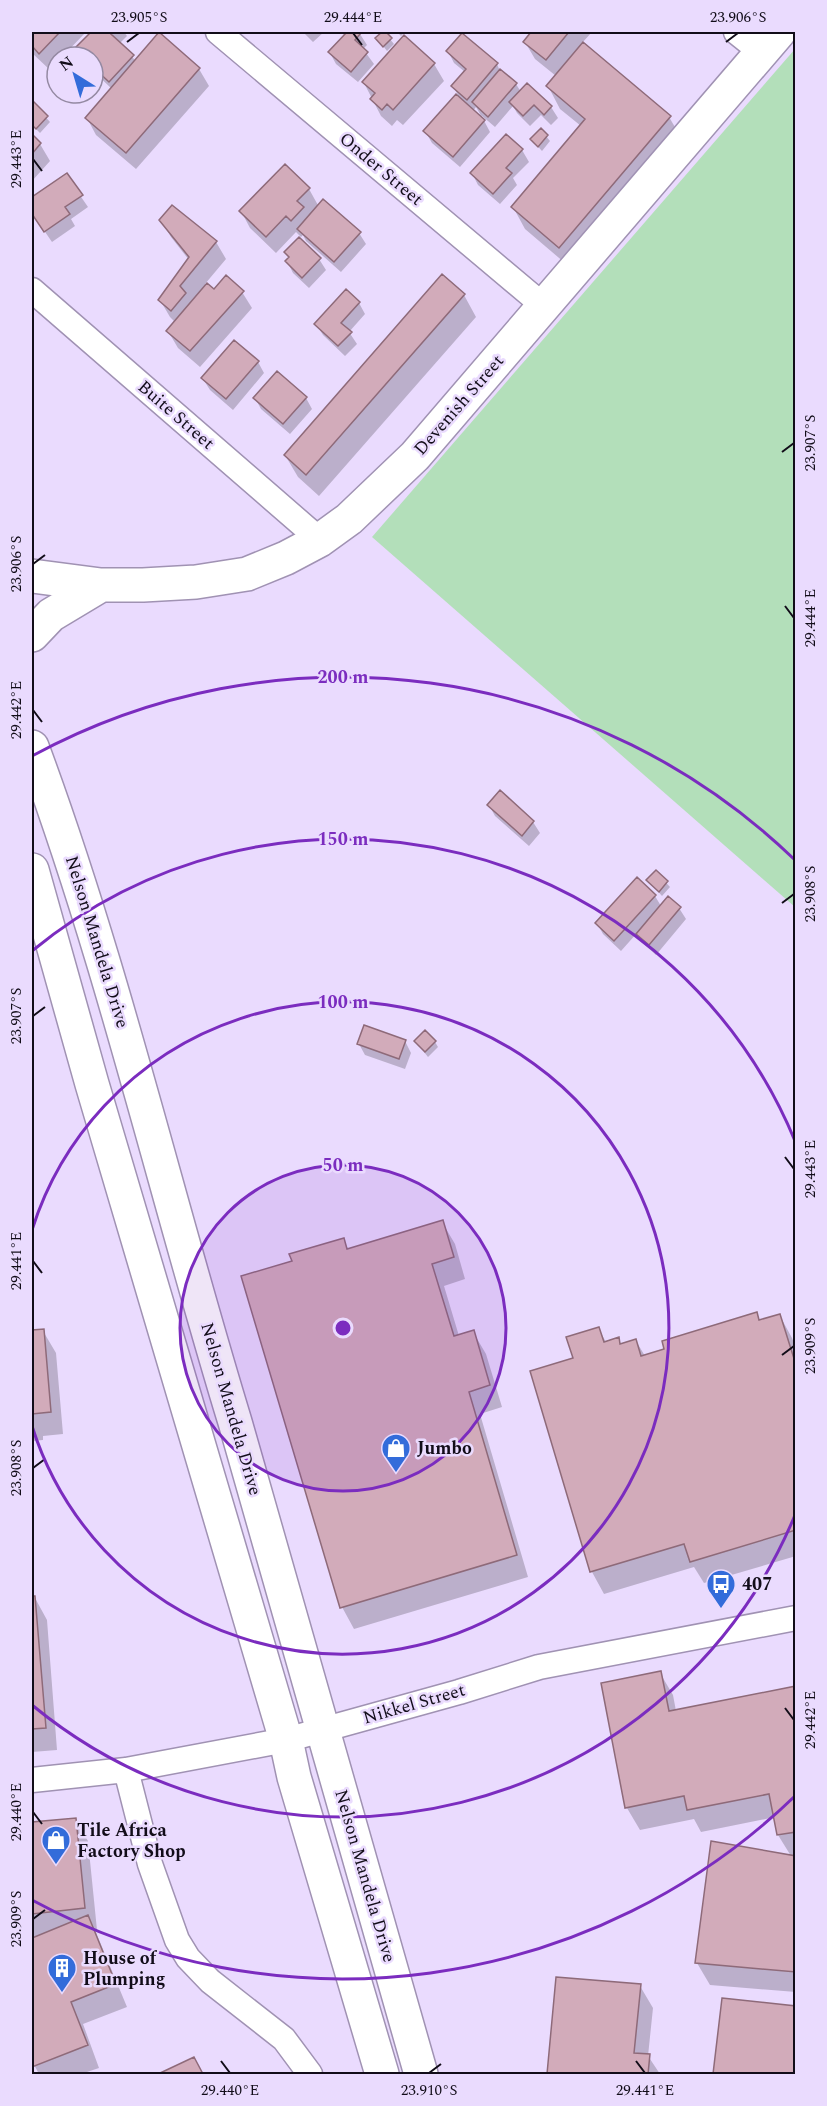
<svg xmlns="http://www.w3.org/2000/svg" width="827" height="2106" font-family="Spectral,serif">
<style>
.green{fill:#b3dfba}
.shadow{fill:#0003;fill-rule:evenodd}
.building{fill:#d2abba;stroke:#8e6a79;stroke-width:1.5}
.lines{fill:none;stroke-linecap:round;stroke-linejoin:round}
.minor-casing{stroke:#a092b3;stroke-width:27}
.secondary-casing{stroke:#a092b3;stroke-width:36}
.minor{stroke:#fff;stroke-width:24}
.secondary{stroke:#fff;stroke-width:33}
.ticks{fill:none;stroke:#120d19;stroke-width:2}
.ring{fill:none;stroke:#7b2cbf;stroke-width:3}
.labels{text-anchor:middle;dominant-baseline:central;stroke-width:5;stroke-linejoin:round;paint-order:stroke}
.street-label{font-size:18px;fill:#120d19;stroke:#eadbfe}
.poi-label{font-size:18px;font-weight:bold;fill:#120d19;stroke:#eadbfe;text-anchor:start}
.centre{fill:#7b2cbf;stroke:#eadbfe;stroke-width:3}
.ring-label{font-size:18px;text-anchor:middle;font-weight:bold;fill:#7b2cbf;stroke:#eadbfe;stroke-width:5;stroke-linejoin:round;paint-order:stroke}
.neatline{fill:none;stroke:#120d19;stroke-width:2}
.ticks-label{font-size:15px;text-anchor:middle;fill:#120d19}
</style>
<rect width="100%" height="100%" fill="#eadbfe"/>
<!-- green -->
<path class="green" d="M795,49l1,858h-1l-423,-370z"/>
<!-- shadow -->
<path class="shadow" d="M32,32h54l-24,25h-5v5l-7,8 -18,-17z
M93,32h31l3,4 -8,8 17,17 63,8 10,17 -73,83 -40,-34 -9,-17 25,-29 -19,-18v-14h-13l-4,-8z
M303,32h21l-11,10z
M341,32h16l3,2 7,11 -4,4 11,15 -16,18 -22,-18 -6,-11 15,-17z
M384,32l10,12 -7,7 -10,-13z
M397,32h8l-4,4z
M533,32h59l-10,11 87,74 13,22 -110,130 -47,-40 -12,-22 68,-81 -21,-17 -12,-23 8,-10 -21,-17 -10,-17z
M448,51l49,13 3,7 16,13 5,8 6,-7 24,22 7,11 -7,7 -10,-10 -11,11 -13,-13 -4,-7 -18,21 -14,-12 9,17 -30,35 -28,-24 -7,-12 33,-36 -5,-9 12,-14 -11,-9zM476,107l7,12 -10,-8z
M434,64l10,17 -41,44 -6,-5 -5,6 -11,-10 -17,-33z
M32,102l18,20 -10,11 -8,-8z
M541,130l9,11 -8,10 -10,-11z
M32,136l8,8 10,17 -18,20z
M506,136l16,14 7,12 -16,16 4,7 -17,19 -22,-19 -6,-12z
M66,175l22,32 -17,12 4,7 -23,16 -20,-29v-14z
M309,189l10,18 40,26 7,11 -25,28 -35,-31 -3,-6 -4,4 20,20 7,11 -17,18 -16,-15 -6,-12 2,-2 -3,-6 15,-16 -5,-5 -20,21 -26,-25 -9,-17z
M161,220l55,22 10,17 -21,25 9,8h28l10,16 -52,59 -22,-19 -10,-17 7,-9 -5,-5 -10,-17 29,-40 -18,-23z
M464,295l12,22 -157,179 -21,-19 -13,-22z
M359,303l6,11 -16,18 8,12 -12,12 -22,-21 -7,-11z
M258,362l6,11 -31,37 -23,-20 -7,-11z
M255,398h51l6,11 -22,25 -29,-25z
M500,792l33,30 7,11 -11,13 -34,-30 -6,-11z
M656,872l14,15 -8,9 -14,-16z
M655,896l6,10 18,2 7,11 -30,36 -11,-10 -8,-12 -16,18 -18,-17 -6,-11z
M405,1041l6,12 -6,16 -40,-14 -6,-11z
M416,1042h19l3,5 -10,10z
M442,1222l13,22 10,35 -21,7 15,50 14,-4 13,22 16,53 -22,7 48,163 -174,52 -12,-22 -49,-345 50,-22 6,10z
M756,1314l4,7 20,-5 12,22 4,10v208l-92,27 -10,-16 -90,27 -12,-22 -60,-200 43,-13 23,-31 8,14 12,-3 4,6 14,-4 9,15 21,-6z
M32,1329v3l11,-1 13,22 7,81 -20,2v4l-11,1z
M32,1556l2,22 -2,11z
M32,1598h3l12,22 10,130 -25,2z
M660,1673l13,22 3,16 120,-24v305l-86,-7 -13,-22 94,-107 -13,-21 -3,-18 -74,15 -7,-13 -54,11 -13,-22z
M75,1819l13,22 9,89h-2l32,77 -44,17 16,44 -18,6h-42l-7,-13v-122l4,-1 -4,-1v-113z
M557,1978l83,8 13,22 -5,48 12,18h-112z
M723,2000l73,8v66h-81z
M193,2059l9,15h-40z"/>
<!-- building -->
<path class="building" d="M32,32h28l-21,22 -7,-8z
M91,32h23l-3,2 23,21 -25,27 -16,-15v-10h-11l-8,-8z
M159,32l41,36 -74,85 -41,-35z
M347,32l14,1 -6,7 13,12 -17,20 -23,-20z
M382,32h4l6,6 -9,9 -8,-9z
M531,32h38l-23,28 -23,-18z
M462,33l36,30 -31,37 -16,-14 15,-17 -20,-18z
M404,35l31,28 -42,47 -6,-6 -5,6 -12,-11 5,-6 -13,-11z
M583,42l88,74 -112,132 -48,-41 74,-88 -39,-33z
M500,69l17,14 -29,34 -16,-15z
M527,83l25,23 -8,9 -10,-10 -11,11 -14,-14z
M456,94l29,26 -32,37 -30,-26z
M32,100l16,16 -12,13 -4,-4z
M541,128l7,7 -10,12 -8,-8z
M32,134l9,9 -9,11z
M506,134l17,15 -17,19 6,5 -19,21 -23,-21z
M285,164l25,24 -13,13 7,6 -13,14 -5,-5 -20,21 -27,-26z
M67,173l16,22 -18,12 5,7 -26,18 -12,-18v-17z
M323,199l38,33 -27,30 -37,-33z
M172,205l45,36 -37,45 6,7 -15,18 -13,-11 31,-43 -30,-37z
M299,237l22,21 -19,20 -17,-17 4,-4 -5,-5z
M442,274l23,20 -159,181 -22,-20z
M226,275l18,16 -54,60 -24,-20 41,-48 7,6z
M346,289l14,13 -19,21 11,9 -14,14 -24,-22z
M234,340l25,21 -33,38 -25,-21z
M277,371l30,26 -24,27 -30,-26z
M500,790l34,31 -12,15 -35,-31z
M656,870l12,11 -9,11 -13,-12z
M637,877l19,18 -42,46 -19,-18z
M668,896l13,11 -32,38 -13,-11z
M364,1025l42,15 -7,19 -42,-15z
M425,1030l11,11 -11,11 -11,-11z
M443,1220l11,37 -22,7 22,72 20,-6 16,55 -21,7 48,163 -177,53 -99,-332 51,-15 -3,-7 55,-16 3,11z
M757,1312l2,8 21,-6 16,51v165l-106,32 -6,-18 -94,28 -60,-201 43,-13 -7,-21 33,-10 5,15 15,-5 1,7 16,-5 5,17 23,-7 -2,-8z
M44,1329l7,83 -19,2v-84z
M32,1596h3l11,132 -14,1z
M661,1671l8,40 127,-25v146l-19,3 -8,-41 -82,16 -3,-14 -59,12 -24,-125z
M76,1818l9,90 -53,6v-92z
M711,1841l85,15v116l-101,-9z
M88,1915l28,69 -45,18 17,43 -56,22v-129z
M556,1977l85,7 -7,69 16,1 -2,20h-101z
M722,1998l74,8v68h-83z
M194,2057l9,17h-45z"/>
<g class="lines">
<!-- minor casing -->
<g class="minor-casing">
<path id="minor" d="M218,32l327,275
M736,32l25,20
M32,290l288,250
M126,1770l24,94 27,76 11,18 22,23 74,58 26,35
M32,1780l94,-10 160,-30 173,-48 80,-25 257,-49"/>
</g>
<!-- secondary casing -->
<g class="secondary-casing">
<path id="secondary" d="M32,576l69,9h42l53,-3 51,-8 39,-16 34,-18 29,-21 66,-63 364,-424
M32,635l19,-20 50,-30
M32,747c82,221 134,450 203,675l186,652
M32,870l60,214 194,656 8,37 88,297"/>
</g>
<!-- minor -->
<use href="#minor" class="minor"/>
<!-- secondary -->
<use href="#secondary" class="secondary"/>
</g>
<!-- ticks -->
<path class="ticks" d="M353,33l9,12M127,42l12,-9M726,42l12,-9M33,159l9,12M782,452l12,-9M33,564l12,-9M785,606l9,12M33,710l9,12M782,903l12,-9M33,1016l12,-9M785,1157l9,12M33,1261l9,12M782,1355l12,-9M33,1468l12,-9M785,1708l9,12M33,1812l9,12M33,1919l12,-9M221,2061l9,12M636,2061l9,12M429,2073l12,-9"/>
<!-- distance rings -->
<circle cx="343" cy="1328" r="163" fill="#7b2cbf" fill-opacity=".12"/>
<g class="ring">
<circle cx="343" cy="1328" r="163"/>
<path d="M32 1230A326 326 0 1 1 32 1426"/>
<path d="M795 1515A489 489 0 0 1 32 1705M32 951A489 489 0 0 1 795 1141"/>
<path d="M795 1796A651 651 0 0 1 32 1900M32 756A651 651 0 0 1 795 860"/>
</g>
<!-- icons -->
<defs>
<g id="shop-pin" transform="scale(1.5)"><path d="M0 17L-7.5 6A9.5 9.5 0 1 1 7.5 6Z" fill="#336cda" stroke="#eadbfe"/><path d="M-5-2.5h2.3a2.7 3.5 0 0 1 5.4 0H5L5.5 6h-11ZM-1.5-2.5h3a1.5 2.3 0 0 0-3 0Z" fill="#fff"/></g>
<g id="bus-pin" transform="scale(1.5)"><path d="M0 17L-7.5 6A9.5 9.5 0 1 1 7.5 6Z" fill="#336cda" stroke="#eadbfe"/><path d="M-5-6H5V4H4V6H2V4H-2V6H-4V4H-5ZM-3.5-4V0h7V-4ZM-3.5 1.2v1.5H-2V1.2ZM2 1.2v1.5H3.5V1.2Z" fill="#fff"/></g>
<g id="building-pin" transform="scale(1.5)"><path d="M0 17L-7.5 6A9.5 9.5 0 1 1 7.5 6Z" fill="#336cda" stroke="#eadbfe"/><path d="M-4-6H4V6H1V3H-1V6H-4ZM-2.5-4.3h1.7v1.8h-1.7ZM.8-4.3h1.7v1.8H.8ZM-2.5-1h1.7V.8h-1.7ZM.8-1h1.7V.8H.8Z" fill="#fff"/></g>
</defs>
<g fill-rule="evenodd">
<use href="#shop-pin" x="396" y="1448"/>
<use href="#bus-pin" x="721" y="1584"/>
<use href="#shop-pin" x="56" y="1840"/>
<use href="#building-pin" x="62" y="1968"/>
</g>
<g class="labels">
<!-- street labels -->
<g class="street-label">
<text transform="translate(381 169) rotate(40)">Onder Street</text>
<text transform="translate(459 405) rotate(-49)">Devenish Street</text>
<text transform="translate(176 415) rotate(41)">Buite Street</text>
<text transform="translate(97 942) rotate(73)">Nelson Mandela Drive</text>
<text transform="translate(231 1409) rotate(74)">Nelson Mandela Drive</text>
<text transform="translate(414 1704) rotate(-16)">Nikkel Street</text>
<text transform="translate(365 1876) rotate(74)">Nelson Mandela Drive</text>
</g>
<!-- poi labels -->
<g class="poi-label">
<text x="417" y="1448">Jumbo</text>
<text x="742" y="1584">407</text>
<text x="77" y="1830">Tile Africa<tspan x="77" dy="21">Factory Shop</tspan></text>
<text x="83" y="1958">House of<tspan x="83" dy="21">Plumping</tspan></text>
</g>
</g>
<circle cx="343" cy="1328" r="9" class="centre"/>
<g class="ring-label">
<text x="343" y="683">200 m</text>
<text x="343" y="845">150 m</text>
<text x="343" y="1008">100 m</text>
<text x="343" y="1171">50 m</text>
</g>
<!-- border -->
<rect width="827" height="2106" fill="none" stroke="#eadbfe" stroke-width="66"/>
<!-- north arrow -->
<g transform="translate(75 75) rotate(323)"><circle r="28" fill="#eadbfe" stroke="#9489a2" stroke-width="1.5"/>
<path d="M0-4.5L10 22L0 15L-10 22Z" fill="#336cda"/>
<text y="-9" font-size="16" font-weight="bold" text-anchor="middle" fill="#120d19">N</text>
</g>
<rect x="33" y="33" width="761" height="2040" class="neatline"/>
<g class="ticks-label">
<text x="139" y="22">23.905°S</text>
<text x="353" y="22">29.444°E</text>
<text x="738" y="22">23.906°S</text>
<text transform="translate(16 159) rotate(-90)" y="5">29.443°E</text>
<text transform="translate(810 443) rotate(-90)" y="5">23.907°S</text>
<text transform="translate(16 564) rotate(-90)" y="5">23.906°S</text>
<text transform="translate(810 618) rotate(-90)" y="5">29.444°E</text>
<text transform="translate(16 710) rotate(-90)" y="5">29.442°E</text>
<text transform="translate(810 894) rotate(-90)" y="5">23.908°S</text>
<text transform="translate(16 1016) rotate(-90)" y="5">23.907°S</text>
<text transform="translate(810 1169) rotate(-90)" y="5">29.443°E</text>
<text transform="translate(16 1261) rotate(-90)" y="5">29.441°E</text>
<text transform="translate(810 1346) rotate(-90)" y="5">23.909°S</text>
<text transform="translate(16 1468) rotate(-90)" y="5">23.908°S</text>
<text transform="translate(810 1720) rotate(-90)" y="5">29.442°E</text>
<text transform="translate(16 1812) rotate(-90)" y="5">29.440°E</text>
<text transform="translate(16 1919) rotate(-90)" y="5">23.909°S</text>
<text x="230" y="2095">29.440°E</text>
<text x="429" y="2095">23.910°S</text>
<text x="645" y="2095">29.441°E</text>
</g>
</svg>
